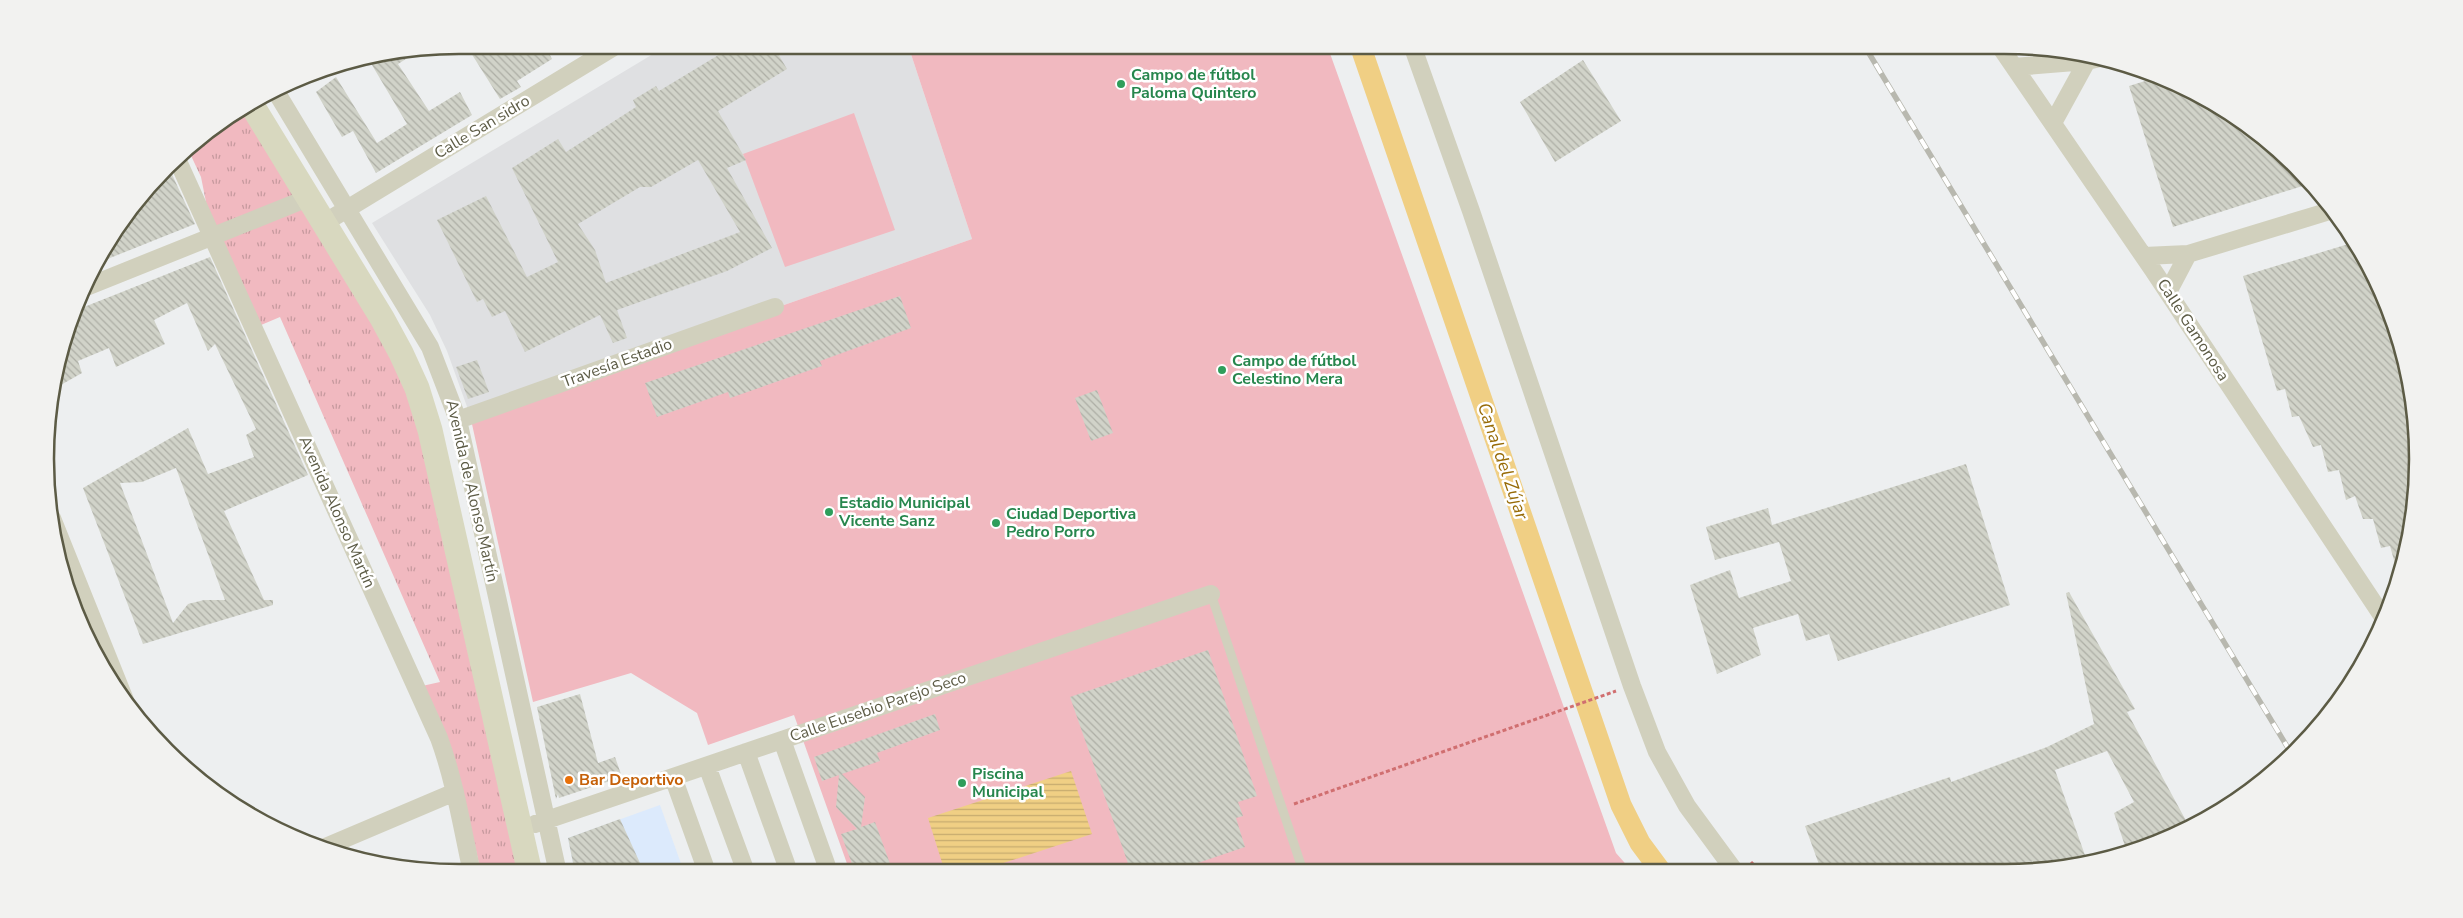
<svg xmlns="http://www.w3.org/2000/svg" width="2463" height="918" font-family="'Nunito Sans',sans-serif">
<style>
.education{fill:#dfe0e2}
.medical{fill:#dceafc}
.grass{fill:url(#grass-tufts)}
.garden{fill:#f1b9c0}
.water{fill:url(#water-rules)}
.lines{fill:none;stroke-linecap:round;stroke-linejoin:round}
.canal{stroke:#f0cf84;stroke-width:21}
.building{fill:url(#building-back-hatch);fill-rule:evenodd}
.path{stroke:#d06f70;stroke-width:3;stroke-dasharray:4 2.5;stroke-linecap:butt}
.lane{stroke:#d1d0bd;stroke-width:9}
.street{stroke:#d1d0bd;stroke-width:18}
.secondary{stroke:#d8d8bf;stroke-width:25}
.rail-casing{stroke:#b8b8af;stroke-width:5.5}
.rail{stroke:#fff;stroke-width:4;stroke-dasharray:11;stroke-linecap:butt}
.leisure-dot{fill:#2e9e5b;stroke:#fff;stroke-width:2}
.food-dot{fill:#e8710a;stroke:#fff;stroke-width:2}
.labels{text-anchor:middle;dominant-baseline:central;stroke-width:5;stroke-linejoin:round;paint-order:stroke}
.leisure-label{font-size:16px;font-weight:bold;fill:#27864d;stroke:#fff;text-anchor:start}
.street-label{font-size:16px;fill:#5c5b45;stroke:#fff}
.food-label{font-size:16px;font-weight:bold;fill:#c56008;stroke:#fff;text-anchor:start}
.water-label{font-size:18px;font-style:italic;fill:#976b07;stroke:#fff}
.rim{fill:none;stroke:#5c5b45;stroke-width:2.5}
</style>
<defs>
<pattern id="grass-tufts" width="24" height="20" patternUnits="userSpaceOnUse" patternTransform="scale(1.25)"><rect width="24" height="20" fill="#f1b9c0"/><path d="M3 7l-1-3M5 7V3M7 7l1-3M15 17l-1-3M17 17v-4M19 17l1-3" fill="none" stroke="#c6999e"/></pattern>
<pattern id="water-rules" width="6" height="5" patternUnits="userSpaceOnUse" patternTransform="scale(1.25)"><rect width="6" height="5" fill="#f0cf84"/><path d="M0 2.5h6" fill="none" stroke="#c6ab6e"/></pattern>
<pattern id="building-back-hatch" width="6" height="6" patternUnits="userSpaceOnUse" patternTransform="scale(1.25)"><rect width="6" height="6" fill="#d1d3c9"/><path d="M-1 5l2 2M0 0l6 6M5-1l2 2" fill="none" stroke="#adaea5"/></pattern>
</defs>
<rect width="100%" height="100%" fill="#edeff0"/>
<!-- education -->
<path class="education" d="M668,45h240l64,194 -502,176 -23,-64 -17,-36 -58,-92z"/>
<!-- medical -->
<path class="medical" d="M660,805l24,67 -109,1 -7,-35z"/>
<!-- grass -->
<path class="grass" d="M250,102l151,251 129,520h-49l-12,-54 -47,-133 18,-4 -160,-365 -26,11 -41,-91 -12,-60 -14,-30z"/>
<!-- garden -->
<path class="garden" d="M908,45h419l289,808 15,17 -781,2 -56,-157 -86,30 -11,-32 -66,-40 -98,29 -63,-287 502,-176z
M854,113l41,117 -110,37 -42,-113z"/>
<!-- water -->
<path class="water" d="M1071,771l21,63 -116,38h-31l-17,-54z"/>
<g class="lines">
<!-- canal -->
<path class="canal" d="M1360,45l261,760 19,38 20,27"/>
</g>
<!-- building -->
<path class="building" d="M466,45h79l7,14 -35,22 4,6 -21,12z
M735,45h38l14,24 -69,42 28,49 -19,8 45,80 -45,23 -110,39 10,28 -14,5 -13,-28 -75,37 -20,-41 -13,6 -9,-18 -6,3 -40,-82 49,-24 41,81 31,-15 -46,-94 46,-29 8,13 70,-45 -3,-7 23,-14 3,5zM698,160l42,72 -134,51 -11,-33 -17,-26 62,-37h11z
M417,52l-19,12 31,47 31,-19 12,23 -96,58 -23,-42 -11,6 -26,-45 20,-15 41,66 30,-19 -38,-64z
M1583,60l38,61 -66,41 -35,-60z
M2158,77l29,11 69,43 56,52 -139,44 -44,-141z
M169,168l26,56 -100,40 5,-12z
M2355,242l8,10 33,74 18,79 3,81 -13,80 -5,12 -9,-32 -9,2 -8,-29h-10l-8,-23 -9,4 -7,-30 -11,2 -7,-27 -8,2 -14,-31 -7,1 -7,-28 -8,2 -34,-115z
M210,257l98,218 -84,36 40,89h9v5l-130,39 -60,-156 105,-60 20,46 46,-17 -8,-22 10,-6 -41,-85 -7,7 -21,-48 -33,17 11,24 -49,23 -7,-19 -31,13 4,12 -30,17 15,-64 7,-15zM176,468l49,132h-21l-16,4 -15,19 -53,-140 22,-1z
M900,296l11,32 -91,33 2,5 -92,32 -2,-6 -71,25 -12,-34z
M477,360l12,32 -21,7 -12,-32z
M1097,390l16,43 -22,8 -16,-43z
M1966,464l44,141 -172,56 -9,-27 -23,7 -8,-27 -45,14 8,27 -44,19 -27,-89 40,-15 9,28 52,-17 -12,-39 -64,18 -9,-33 62,-19 4,17z
M2069,592l66,117 -8,3 63,116 -64,21 -12,-36 20,-11 -27,-51 -52,19 32,91 -29,8 -237,1 -16,-44 145,-49 1,5 96,-35 47,-23 -28,-131z
M1208,650l49,146 -19,6 5,14 -7,2 9,29 -71,24 -43,1 -61,-175z
M580,694l18,69 17,-6 7,20 -63,21 -1,-4 -2,5 -19,-92z
M935,714l5,16 -63,23 3,8 -38,13 23,23 -4,30 14,-5 18,50h-38l-14,-38 16,-5 -21,-22 3,-32 -17,6 -8,-24z
M620,819l20,44 -17,4 1,6h-49l-7,-35z"/>
<g class="lines">
<!-- path -->
<path class="path" d="M1294,804l322,-113
M1751,862l8,8"/>
<!-- lane -->
<path class="lane" d="M1211,594l92,277"/>
<!-- street -->
<path class="street" d="M1412,45l59,166 161,475 25,66 30,54 47,64
M1999,45l154,225 230,347
M2014,67l73,-6
M275,90l155,257 28,73 100,453
M2053,123l34,-62 13,-3
M177,159l262,579c16,44 23,89 33,135
M324,223l293,-178
M2144,256l44,-2
M84,288l224,-90
M2168,292l20,-38 145,-44
M458,420l317,-113
M52,518l73,182
M782,740l47,132
M746,752l43,120
M707,766l39,106
M673,777l34,95
M535,824l676,-230
M323,848l132,-56"/>
<!-- secondary -->
<path class="secondary" d="M250,102l132,216 19,35 16,35 13,42 100,443"/>
<!-- rail casing -->
<g class="rail-casing">
<path id="rail" d="M1864,45l427,708"/>
</g>
<!-- rail -->
<use href="#rail" class="rail"/>
</g>
<!-- markers -->
<g class="leisure-dot">
<circle cx="1121" cy="84" r="5"/>
<circle cx="1222" cy="370" r="5"/>
<circle cx="829" cy="512" r="5"/>
<circle cx="996" cy="523" r="5"/>
<circle cx="962" cy="783" r="5"/>
</g>
<circle class="food-dot" cx="569" cy="780" r="5"/>
<g class="labels">
<!-- leisure labels -->
<g class="leisure-label">
<text x="1131" y="75">Campo de fútbol<tspan x="1131" dy="18">Paloma Quintero</tspan></text>
<text x="1232" y="361">Campo de fútbol<tspan x="1232" dy="18">Celestino Mera</tspan></text>
<text x="839" y="503">Estadio Municipal<tspan x="839" dy="18">Vicente Sanz</tspan></text>
<text x="1006" y="514">Ciudad Deportiva<tspan x="1006" dy="18">Pedro Porro</tspan></text>
<text x="972" y="774">Piscina<tspan x="972" dy="18">Municipal</tspan></text>
</g>
<!-- street labels -->
<g class="street-label">
<text transform="translate(482 127) rotate(-31)">Calle San sidro</text>
<text transform="translate(2193 330) rotate(57)">Calle Gamonosa</text>
<text transform="translate(617 363) rotate(-20)">Travesía Estadio</text>
<text transform="translate(472 491) rotate(77)">Avenida de Alonso Martín</text>
<text transform="translate(337 512) rotate(66)">Avenida Alonso Martín</text>
<text transform="translate(878 707) rotate(-19)">Calle Eusebio Parejo Seco</text>
</g>
<!-- food labels -->
<g class="food-label">
<text x="579" y="780">Bar Deportivo</text>
</g>
<!-- water labels -->
<g class="water-label">
<text transform="translate(1503 461) rotate(71)">Canal del Zújar</text>
</g>
</g>
<!-- crop -->
<path d="M0 0H2463V918H0ZM459 54H2004A405 405 0 0 1 2409 459V459A405 405 0 0 1 2004 864H459A405 405 0 0 1 54 459V459A405 405 0 0 1 459 54Z" fill="#f2f2f0" fill-rule="evenodd"/>
<path class="rim" d="M459 54H2004A405 405 0 0 1 2409 459V459A405 405 0 0 1 2004 864H459A405 405 0 0 1 54 459V459A405 405 0 0 1 459 54Z"/>
</svg>
